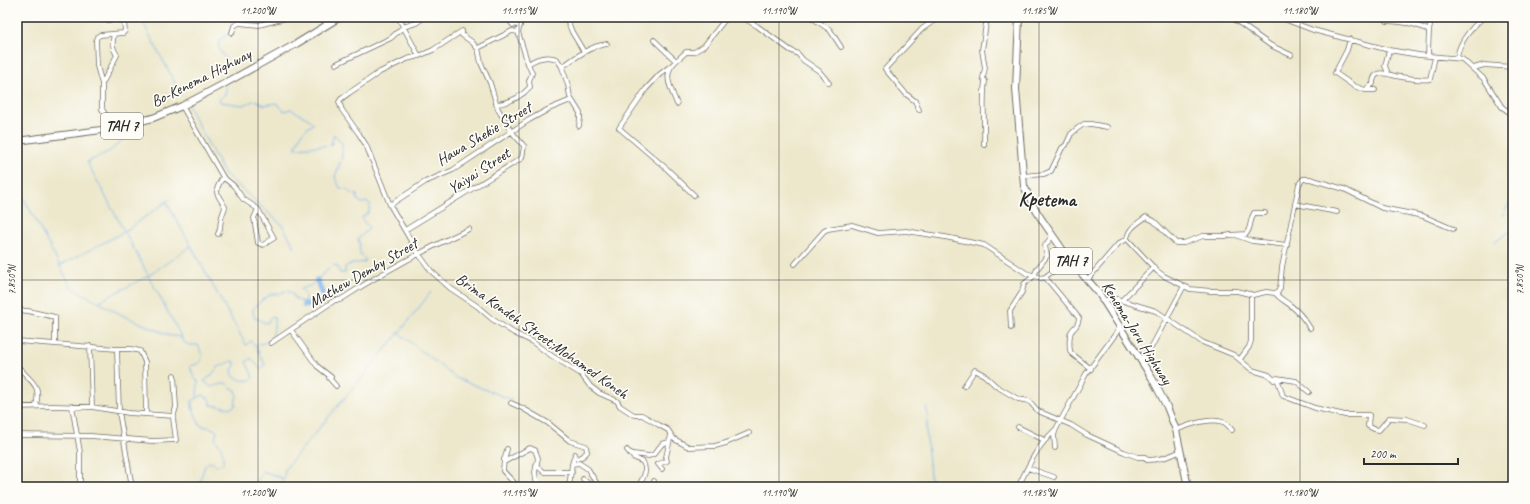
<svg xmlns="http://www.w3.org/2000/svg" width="1530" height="504" font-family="Caveat,sans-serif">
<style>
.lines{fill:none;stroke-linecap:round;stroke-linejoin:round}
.stream{stroke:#7cb4ec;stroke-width:1}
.river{stroke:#7cb4ec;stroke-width:5.5}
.minor-casing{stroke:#6f6d63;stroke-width:5.5}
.trunk-casing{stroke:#6f6d63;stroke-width:8}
.minor{stroke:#fff;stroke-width:4}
.trunk{stroke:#fff;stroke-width:6}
.ticks{fill:none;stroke:#2b2b2b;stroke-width:1;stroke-opacity:0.45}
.labels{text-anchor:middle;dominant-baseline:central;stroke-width:3.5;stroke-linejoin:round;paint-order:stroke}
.shield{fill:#fdfcf7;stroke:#6a6a68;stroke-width:1}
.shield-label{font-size:15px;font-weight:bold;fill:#2b2b2b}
.street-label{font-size:16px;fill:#2b2b2b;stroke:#fdfcf7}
.district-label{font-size:20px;font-weight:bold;fill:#2b2b2b;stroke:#fdfcf7}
.neatline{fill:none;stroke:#2b2b2b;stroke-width:1.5}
.ticks-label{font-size:10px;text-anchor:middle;fill:#2b2b2b}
</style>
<rect width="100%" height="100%" fill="#fdfcf7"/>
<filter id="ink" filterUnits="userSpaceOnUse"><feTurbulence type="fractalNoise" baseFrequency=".025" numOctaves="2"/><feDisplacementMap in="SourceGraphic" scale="8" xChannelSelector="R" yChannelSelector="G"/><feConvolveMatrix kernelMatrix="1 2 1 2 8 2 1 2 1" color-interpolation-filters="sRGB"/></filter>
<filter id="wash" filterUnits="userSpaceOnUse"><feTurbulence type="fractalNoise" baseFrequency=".012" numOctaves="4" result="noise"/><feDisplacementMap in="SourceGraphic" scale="16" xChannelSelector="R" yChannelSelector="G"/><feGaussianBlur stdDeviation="0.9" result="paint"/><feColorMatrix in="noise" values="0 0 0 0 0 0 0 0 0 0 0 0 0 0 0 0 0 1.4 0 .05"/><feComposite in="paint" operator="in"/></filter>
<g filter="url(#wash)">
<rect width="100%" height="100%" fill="#ede8cc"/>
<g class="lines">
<!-- stream -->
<path class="stream" d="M140,17l41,77
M232,28l-1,-7 5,-4
M225,80l-5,-9 7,-7 -2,-6 -7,-11 2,-8 10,-5
M227,85l-2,9 -6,6 2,2 22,3 13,-5 8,5 13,-2 7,8 7,-2 19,11 3,3 -1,2c-10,5 -11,11 -16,20v3l35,-3 3,-11 8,9v14l-7,20 5,11 7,1 4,5h6v6l5,3 6,-1 2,2c0,7 -1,10 -8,13v3l7,7c-2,6 -8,7 -11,12 2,4 1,9 2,14 2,3 4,5 6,8l-1,1c-7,1 -14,1 -20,5v6h-5l-3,-7 -2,-1 -3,1 -22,20 -10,3 5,5v9l-10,-4 -3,-6 -6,-2 -8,3h-7l-9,6 -9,9 1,8 11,6 3,-1 2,-4 4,-1c0,14 1,27 -17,27l-1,3 9,18 -5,4 -9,-11 -5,4 7,15 -2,3c-7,1 -12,0 -18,-4l-1,-6 3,-5v-3l-3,-1 -14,6 -8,10 -6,4 7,6 15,-4 5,5 5,2 1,4 -2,12 -4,2 -20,-3 -2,-6 -6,-4 -11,6v6l8,18c6,3 12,1 17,7l-2,6c1,3 4,6 6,9 1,2 3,14 2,17 -5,2 -8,1 -13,-2l-5,3 -6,20 33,-1 3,3
M188,106l36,67 59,53 12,22
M136,127l-26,24 -23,11 95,176
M17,185l54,102 53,29 47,20h5l6,2v3l7,4h9c2,5 8,16 -1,19 -3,1 -5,1 -7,2l4,12 4,3 -1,16
M166,201l80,144 5,-4 5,6
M1502,216l11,-19
M1494,243l19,-14
M59,266l65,-34 45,-32
M98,302l50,-26 43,-30
M399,333l57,45 56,22
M926,407l2,9 -2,14 5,57
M284,479l1,-10 114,-136 32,-41
M246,487l12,-7 3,-7 2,-2 21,8 -7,7h2"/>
<!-- river -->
<path class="river" d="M305,303l-1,2c7,1 16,0 20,-6l-7,-19"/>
</g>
</g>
<g filter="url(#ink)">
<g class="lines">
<!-- minor casing -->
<g class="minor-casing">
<path id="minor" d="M103,17l5,3 10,-2 6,4 1,9 -2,2 -23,2 -3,2 -1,3 1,26 5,18v25l5,8 2,12
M321,17l6,7
M398,17l21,39
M507,17l6,8 7,-1
M566,17l6,15 12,20
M742,17l15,9 33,24 8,4 5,6 16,11 10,12
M811,17l19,13 11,17
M1231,17l39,28 21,10
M1283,17l6,4 24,9 76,20 30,5 43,4 22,20 18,28 11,8
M603,20l3,-3
M1387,21c15,1 29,2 42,10
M232,33l2,-7 5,-3 20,2 30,-8
M1350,39l-3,11 -12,23 19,13 11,4 8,-6c0,-19 20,-7 28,-7 9,1 20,4 29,2l5,-22
M654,40l22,21
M478,48l34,-17 6,1
M1428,55l1,-24 3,-14
M1457,58c2,-17 14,-30 27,-41
M336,64l55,-26 12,-11 13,-4 9,-6
M528,64c9,-6 19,-9 29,-5l5,8
M672,65l-12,9 -14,15 -27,39 48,41 27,26
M1474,68l10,-3 29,2
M1388,73l-3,-7 4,-16
M102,84l15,-29c-5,-7 -5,-13 -3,-21
M1366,90h9
M496,104c13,-1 25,-7 34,-17l-1,-6 3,-8 -4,-9 -10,-32 4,-13 3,-2
M677,104c-5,-13 -15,-29 -3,-41 4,-4 8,-7 12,-11h8l10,-6 23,-29
M182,106l41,71 11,9 9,13 15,10 16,29 -11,7 -5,-2 -4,-25 4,-9
M919,110l-4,-9 -9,-7 -21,-25 37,-40 17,-12
M579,126l1,-8v-5l-10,-16 -2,-12 -6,-18c14,-10 28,-21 45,-23
M984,145c1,-21 -2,-42 1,-64l-2,-3 2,-10 -3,-18 5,-33
M1023,176l21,-2 7,-3 11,-23 4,-3 5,-11 7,-6 6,-4h7l16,3
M1295,204l42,8
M390,205l35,-23 28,-12 76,-50 20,-11 22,-9
M405,230l117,-72 2,-12 -13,-15 -13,-22 -8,-26 -9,-20 -3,-15h-1l-5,-6 -10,-7v-4l-29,19 -14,6 -12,3 -27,13 -31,21 -8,6 -2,3 3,8 17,24 7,11 24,60 28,48 13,18 19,17 27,18 15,13 22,14 17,8 21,15 29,18 9,12 9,7 18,8 3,5 14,9h8l17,10 9,5 6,9 15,8 26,-1 11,-3 23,-10
M218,234c4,-8 1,-6 3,-13 0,-5 3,-9 4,-14 -9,-16 -12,-13 -2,-30
M1238,236l14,5 35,4
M1127,239l30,32 7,5 26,13 21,2h26l16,4 13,-3 9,1 3,-1 2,-4 2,-21 13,-63 4,-20 4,-5h7l34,10 38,19 41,8 30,13
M795,264l29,-33 4,-2 24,-4 26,8 28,-2 39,6 39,8 42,28 15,5 4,-1 24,-18
M1045,277l34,41c-2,11 -3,6 -8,14 -2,5 -2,17 0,21l20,16
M1088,279l31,-36 8,-4c1,-11 11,-16 19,-22l8,4 22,22h8l19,-7h22l5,-1 16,-1c6,-7 3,-13 8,-21h11
M1275,293c5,6 10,8 15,12 8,6 15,15 20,23
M1103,300l14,-1 39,12 46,31 32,13 18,15 17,5 5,5 3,-2 19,3 13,11
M1122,300l32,-33
M17,310l11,1 27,6v26
M1011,328l-1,-17 12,-19 2,-8 10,-8 3,-7 10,-13 -2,-10 7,-10
M291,330l26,36 14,11 -2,1 7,8
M17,341l100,8h14l9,2 5,11 1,52
M271,343l64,-43h5c41,-27 84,-50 129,-71
M90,346l2,61
M117,349l2,63 13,75
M1240,359l9,-12 2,-6v-47
M1140,361l12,-15 32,-60
M17,366c3,3 5,4 7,7 12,13 16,14 12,33
M1277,378l6,18 32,12 30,7h24l-1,11 6,3 5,1 10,-12 18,1 18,6
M964,386l11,-16 9,5 12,11 22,13 11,2 9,10 33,14 16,10 37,17 14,5h7l2,3c11,0 24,-4 34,-9
M511,403l11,5 26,15 22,18 16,5 1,6 -4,4 -6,3 -2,-3
M72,406l8,46v35
M17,407l36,-1 39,1 37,6 45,3
M1018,427l26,13
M1176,430c13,-5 33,-13 47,-8 4,1 6,5 9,8
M17,435l74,1 61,5 24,-1 -3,-22 3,-11 -2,-32
M1055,448l-1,-13 2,-6 30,-55 31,-42 2,-4
M507,449l-3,13 26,-14 5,2 3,8 -3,14 2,15
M627,450l6,7 10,5c5,10 0,16 -5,25
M629,452l4,2 16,2 5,-2 8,-10 7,-2
M504,459l-1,12 15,16
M572,464l7,-1 9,6 9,15 7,3
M536,465l8,7h28
M1028,468l26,9
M662,469l-4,-5 9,-3 -1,-4 5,-22
M583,479l6,5 9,1
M279,487l1,-1
M569,487l3,-23 3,-10
M653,487l1,-6
M1018,487c12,-24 17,-38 37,-57"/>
</g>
<!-- trunk casing -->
<g class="trunk-casing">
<path id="trunk" d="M1019,17l-3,72 8,97 10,21 8,13 27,39 29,33 54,86 15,29 9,23 12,57
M17,141l92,-12 44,-11 29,-12 38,-20 76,-42 44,-27"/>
</g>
<!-- minor -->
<use href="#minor" class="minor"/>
<!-- trunk -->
<use href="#trunk" class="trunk"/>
</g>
</g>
<!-- ticks -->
<path class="ticks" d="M258,17v470M519,17v470M779,17v470M1039,17v470M1300,17v470M17,19h1496M17,280h1496"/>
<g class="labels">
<!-- shield labels -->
<g class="shield">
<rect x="101" y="113" width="42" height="26" rx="3"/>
<rect x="1050" y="248" width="42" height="26" rx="3"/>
</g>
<g class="shield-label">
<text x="122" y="126">TAH 7</text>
<text x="1071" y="261">TAH 7</text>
</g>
<!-- street labels -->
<g class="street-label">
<text transform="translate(201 78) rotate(-27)">Bo-Kenema Highway</text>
<text transform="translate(484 134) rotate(-31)">Hawa Shekie Street</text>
<text transform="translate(479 171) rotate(-33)">Yaiyai Street</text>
<text transform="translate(363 273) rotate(-30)">Mathew Demby Street</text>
<text transform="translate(1137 333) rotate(58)">Kenema-Joru Highway</text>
<text transform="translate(542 336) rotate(35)">Brima Kondeh Street;Mohamed Koneh</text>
</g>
<!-- district labels -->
<g class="district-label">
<text x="1047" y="199">Kpetema</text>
</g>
</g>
<!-- margin -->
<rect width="1530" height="504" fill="none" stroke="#fdfcf7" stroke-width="44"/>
<!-- scale -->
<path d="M1364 458v6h94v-6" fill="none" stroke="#2b2b2b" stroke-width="2"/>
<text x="1370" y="458" font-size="12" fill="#2b2b2b" stroke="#fdfcf7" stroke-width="3" paint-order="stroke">200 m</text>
<rect x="22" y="22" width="1486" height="460" class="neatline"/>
<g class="ticks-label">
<text x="258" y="14">11.200°W</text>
<text x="519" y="14">11.195°W</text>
<text x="779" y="14">11.190°W</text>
<text x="1039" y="14">11.185°W</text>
<text x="1300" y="14">11.180°W</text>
<text transform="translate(11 280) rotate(-90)" y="4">7.850°N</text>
<text transform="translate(1519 280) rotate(-90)" y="4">7.850°N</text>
<text x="258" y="496">11.200°W</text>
<text x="519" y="496">11.195°W</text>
<text x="779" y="496">11.190°W</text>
<text x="1039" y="496">11.185°W</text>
<text x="1300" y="496">11.180°W</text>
</g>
</svg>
